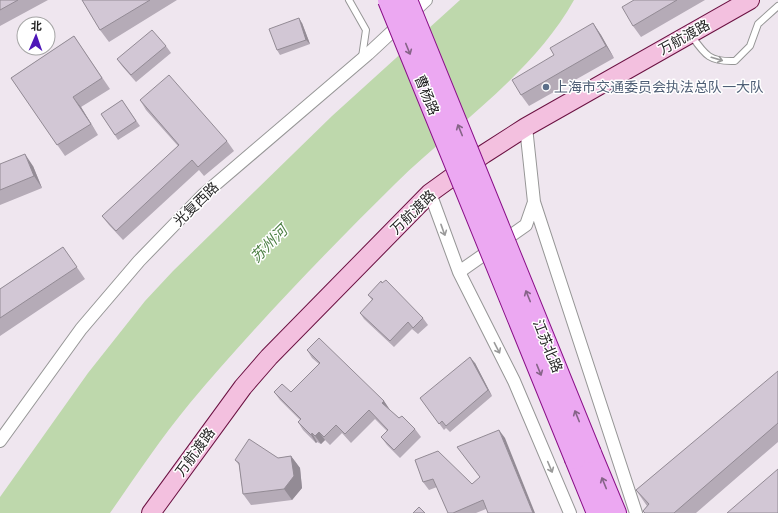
<svg xmlns="http://www.w3.org/2000/svg" width="778" height="513" font-family="'Roboto Condensed','Noto Sans SC',sans-serif">
<style>
.water{fill:#bed8ac}
.lines{fill:none;stroke-linecap:round;stroke-linejoin:round}
.lane-casing{stroke:#969696;stroke-width:8}
.street-casing{stroke:#969696;stroke-width:14}
.secondary-casing{stroke:#6b1142;stroke-width:20}
.primary-casing{stroke:#8a1088;stroke-width:22}
.lane{stroke:#fff;stroke-width:6}
.street{stroke:#fff;stroke-width:12}
.secondary{stroke:#f3c0df;stroke-width:18}
.primary{stroke:#eca8f2;stroke-width:20}
.primary-bridge-casing{stroke:#8a1088;stroke-width:22;stroke-linecap:butt}
.primary-bridge{stroke:#eca8f2;stroke-width:20}
.wall{fill:#b5abb7}
.shaded-wall{fill:#938b95}
.building{fill:#d2c7d5;stroke:#938b95}
.oneway{stroke:#866488}
.oneway2{stroke:#9a9a9a}
.service-dot{fill:#5c6f8a;stroke:#fff;stroke-width:1.5}
.labels{text-anchor:middle;dominant-baseline:central;stroke-width:3;stroke-linejoin:round;paint-order:stroke}
.street-label{font-size:14px;fill:#1f1f1f;stroke:#fff}
.service-label{font-size:14px;fill:#4e5e75;stroke:#fff;text-anchor:start}
.water-label{font-size:15px;font-style:italic;fill:#4e8045;stroke:#fff}
</style>
<rect width="100%" height="100%" fill="#efe6ef"/>
<!-- water -->
<path class="water" d="M460,0h114c-42,75 -119,125 -179,184 -70,69 -142,144 -205,219 -29,35 -54,73 -80,110h-110v-16l88,-124 57,-72 28,-30 159,-155z"/>
<g class="lines">
<!-- lane casing -->
<g class="lane-casing">
<path id="lane" d="M349,0l17,30 -4,27
M691,35c14,20 18,27 44,26l15,-15 8,-22 20,-18"/>
</g>
<!-- street casing -->
<g class="street-casing">
<path id="street" d="M430,193l29,79 55,109 56,132
M534,202l102,311
M459,272l67,-47 8,-23 -8,-75
M0,441l81,-112 58,-68 64,-66 165,-141 58,-54"/>
</g>
<!-- secondary casing -->
<g class="secondary-casing">
<path id="secondary" d="M151,513l92,-126 26,-30 161,-164 54,-39 42,-27 224,-127"/>
</g>
<!-- primary casing -->
<g class="primary-casing">
<path id="primary" d="M591,453l25,60
M575,459l22,54"/>
</g>
<!-- lane -->
<use href="#lane" class="lane"/>
<!-- street -->
<use href="#street" class="street"/>
<!-- secondary -->
<use href="#secondary" class="secondary"/>
<!-- primary -->
<use href="#primary" class="primary"/>
<!-- primary-bridge casing -->
<g class="primary-bridge-casing">
<path id="primary-bridge" d="M388,0l187,459
M407,0l184,453"/>
</g>
<!-- primary-bridge -->
<use href="#primary-bridge" class="primary-bridge"/>
</g>
<!-- wall -->
<path class="wall" d="M0,0h48l-48,26z
M82,0h95l-68,42 -9,-12z
M634,0h71l-64,37 -8,-11z
M302,23l8,21 -30,11 -3,-5z
M593,23l8,12 13,23 -85,48 -8,-11 33,-40z
M74,36l36,53 -29,18 17,28 -33,21 -54,-78z
M166,46l5,7 -35,29 -14,-16 -5,-7z
M122,100l18,26 -22,14 -17,-26z
M140,100l87,41 7,10 -30,25 -5,-6 -76,70 -14,-15 -7,-9 76,-70 -32,-36z
M0,164l33,2 9,22 -42,17z
M63,247l22,32 -85,57v-47z
M368,295l55,23 5,7 -10,9 -6,-5 -18,18 -30,-28 -4,-6 12,-13z
M307,350l77,51 6,9 9,8 16,11 6,8 -21,21 -13,-13 -6,-8 6,-6 -12,-12 -24,24 -9,-10 -12,12 -5,-5 -4,4 -4,-2 -1,1 -13,-13 -5,-8 2,-2 -20,-20 -6,-8h17l28,-28 -7,-6z
M475,363l17,33 -42,36 -4,-4 -2,2 -24,-32z
M778,372v70l-82,71h-52l-1,-2 4,-5 -11,-16z
M505,438l-19,71 -10,4h-28l-11,-26 -8,3 -6,-8 -8,-22 57,24 8,-7 -23,-30z
M291,456l9,12 2,20 -10,12 -41,5 -8,-11 -4,-29 -4,-5 43,-2z"/>
<!-- shaded-wall -->
<path class="shaded-wall" d="M299,18l3,5 8,21 -4,-4z
M593,23l8,12 13,23 -8,-12z
M73,97l8,10 17,28 -7,-11z
M25,154l8,12 9,22 -8,-12z
M470,357l5,6 17,33 -4,-6z
M384,401l6,9 -8,-7z
M499,430l6,8 30,75h-2z
M319,432l6,8 -4,4 -6,-8z
M312,433l5,9 -1,1 -5,-8z
M291,456l9,12 2,20 -10,12 -8,-11z"/>
<!-- building -->
<path class="building" d="M0,0h18l-18,10z
M82,0h68l-50,30z
M634,0h43l-44,26 -11,-19z
M299,18l7,22 -29,10 -8,-21z
M593,23l13,23 -85,49 -9,-15 42,-25 -4,-7z
M152,30l14,16 -35,29 -14,-16z
M74,36l28,42 -29,19 18,27 -34,21 -46,-67z
M169,75l58,66 -29,26 -6,-7 -76,71 -14,-15 77,-71 -39,-45z
M122,100l14,21 -21,14 -14,-21z
M25,154l9,22 -34,14v-26z
M63,247l14,20 -77,51v-29z
M386,280l37,38 -10,10 -5,-6 -18,19 -30,-28 13,-14 -5,-4 13,-14 1,2z
M319,338l65,63 -2,2 17,15 3,-2 13,13 -21,21 -13,-13 7,-7 -19,-20 -24,24 -9,-9 -12,12 -5,-5 -4,4 -3,-3 -1,2 -13,-13 3,-3 -27,-27 8,-8 9,8 29,-29 -13,-13z
M470,357l18,33 -42,36 -4,-5 -3,3 -19,-26z
M778,371v52l-104,90h-29l-2,-2 6,-7 -13,-14z
M499,430l34,83h-45l-5,-13 -30,13h-5l-15,-34 -10,3 -8,-22 23,-9 34,33 8,-7 -23,-30z
M249,439l29,19 13,-2 3,20 -10,13 -41,5 -4,-31 -4,-3z
M778,469v44h-51z
M419,507l6,6h-12z"/>
<!-- one-way arrows -->
<defs><path id="oneway-shaft" d="M-6 0H5M1.5-3L5.5 0L1.5 3" fill="none" stroke-width="1.6" stroke-linecap="round" stroke-linejoin="round"/></defs>
<g class="oneway">
<use href="#oneway-shaft" transform="translate(408 49) rotate(68)"/>
<use href="#oneway-shaft" transform="translate(460 130) rotate(-112)"/>
<use href="#oneway-shaft" transform="translate(528 296) rotate(-112)"/>
<use href="#oneway-shaft" transform="translate(539 370) rotate(68)"/>
<use href="#oneway-shaft" transform="translate(577 416) rotate(-112)"/>
<use href="#oneway-shaft" transform="translate(604 483) rotate(-112)"/>
</g>
<g class="oneway2">
<use href="#oneway-shaft" transform="translate(717 59) rotate(16)"/>
<use href="#oneway-shaft" transform="translate(443 230) rotate(70)"/>
<use href="#oneway-shaft" transform="translate(497 348) rotate(63)"/>
<use href="#oneway-shaft" transform="translate(550 467) rotate(67)"/>
</g>
<!-- markers -->
<circle class="service-dot" cx="546" cy="87" r="4"/>
<g class="labels">
<!-- street labels -->
<g class="street-label">
<text transform="translate(684 37) rotate(-29)">万航渡路</text>
<text transform="translate(427 95) rotate(68)">曹杨路</text>
<text transform="translate(196 204) rotate(-44)">光复西路</text>
<text transform="translate(413 212) rotate(-44)">万航渡路</text>
<text transform="translate(548 346) rotate(68)">江苏北路</text>
<text transform="translate(195 452) rotate(-54)">万航渡路</text>
</g>
<!-- service labels -->
<g class="service-label">
<text x="554" y="87">上海市交通委员会执法总队一大队</text>
</g>
<!-- water labels -->
<g class="water-label">
<text transform="translate(269 244) rotate(-45)">苏州河</text>
</g>
</g>
<!-- north arrow -->
<g transform="translate(36 36) rotate(2)"><circle r="19" fill="#ffffff" stroke="#a5a5a5"/>
<path d="M0-3L7 15L0 10L-7 15Z" fill="#4e16b8"/>
<text y="-6" font-size="11" font-weight="bold" text-anchor="middle" fill="#1f1f1f">北</text>
</g>
</svg>
